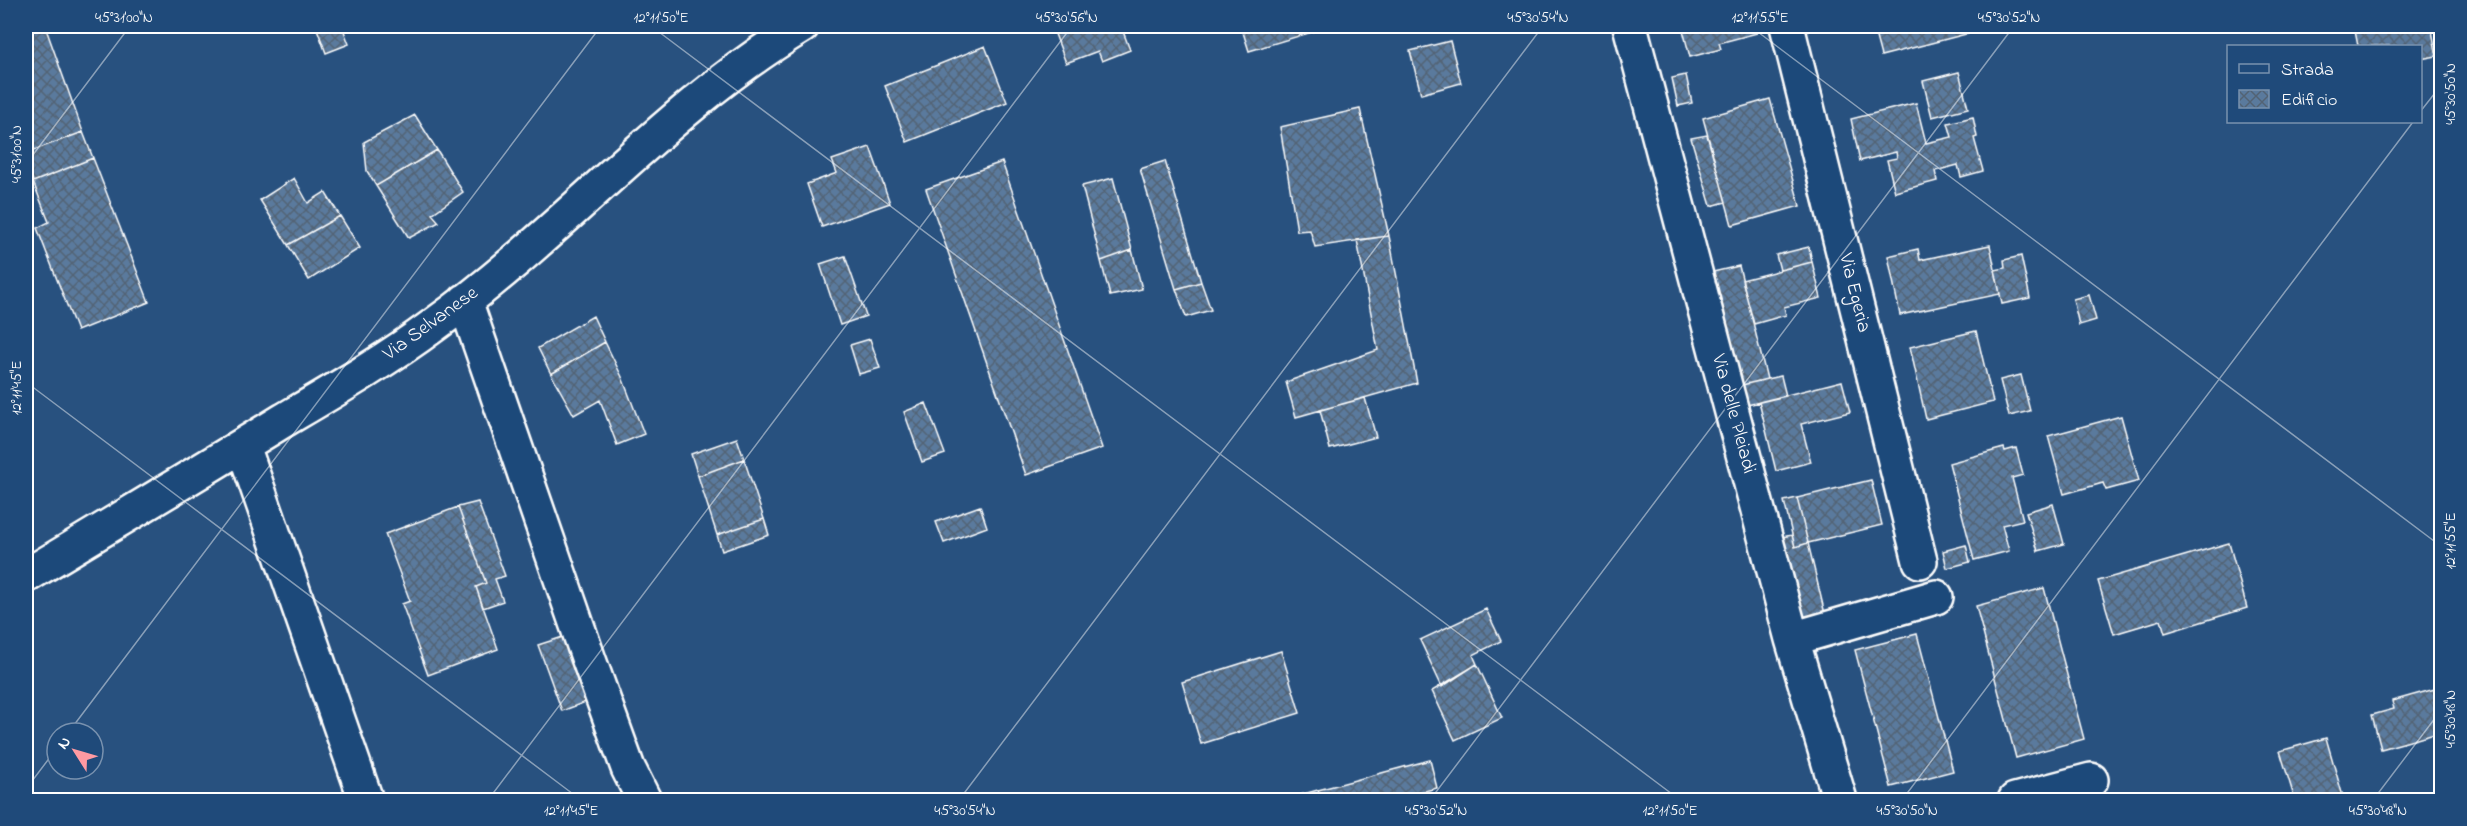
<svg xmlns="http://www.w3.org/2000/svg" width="2467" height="826" font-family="'Indie Flower',sans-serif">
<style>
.building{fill:url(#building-cross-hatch);stroke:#fff;stroke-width:1.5}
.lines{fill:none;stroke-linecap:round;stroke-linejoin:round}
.minor-casing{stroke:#fff;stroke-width:38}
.minor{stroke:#1f4a7a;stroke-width:33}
.ticks{fill:none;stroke:#fff;stroke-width:1.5;stroke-opacity:0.45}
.labels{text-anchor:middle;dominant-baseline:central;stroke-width:5;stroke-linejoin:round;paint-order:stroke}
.street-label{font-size:20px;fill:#fff;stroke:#1f4a7a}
.neatline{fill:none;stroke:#fff;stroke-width:2}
.ticks-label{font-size:15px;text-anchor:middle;fill:#fff}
</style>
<defs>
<pattern id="building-cross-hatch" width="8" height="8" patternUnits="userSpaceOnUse" patternTransform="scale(1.5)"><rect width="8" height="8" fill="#5a7a9d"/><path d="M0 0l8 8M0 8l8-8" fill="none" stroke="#536374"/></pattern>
</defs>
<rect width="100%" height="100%" fill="#28517f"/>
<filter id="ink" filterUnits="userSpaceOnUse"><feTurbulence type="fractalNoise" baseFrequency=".0167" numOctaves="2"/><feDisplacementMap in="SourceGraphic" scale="12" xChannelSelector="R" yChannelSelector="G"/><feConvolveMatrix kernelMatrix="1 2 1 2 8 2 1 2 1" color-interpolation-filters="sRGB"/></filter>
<g filter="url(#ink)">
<!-- building -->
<path class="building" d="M26,26h19l38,106 -57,21z
M316,26h26l7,18 -23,9z
M1052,26h69l9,24 -28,11 -4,-10 -32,12z
M1241,26h87l1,1 -80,24z
M1682,26h73l2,7 -38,10 2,6 -31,8z
M1873,26h100l1,6 -93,24z
M2354,26h77l6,30 -17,3v-13h-62z
M1450,41l11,42 -40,11 -11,-43z
M985,46l22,56 -100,40 -22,-56z
M1959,72l9,36 -36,9 -9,-36z
M1686,75l6,28 -14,3 -6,-28z
M1770,99l30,107 -68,19 -29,-107z
M1916,103l10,40 26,-6 -4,-14 25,-6 4,20 -3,1 9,33 -22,6 -3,-12 -23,6 2,10 -42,11 -8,-32 10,-2 -1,-6 -36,9 -9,-42z
M1360,109l29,127 -74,11 -5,-17 -13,1 -17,-104z
M415,115l22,35 -61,36 -9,-15 -3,-29z
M83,132l10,26 -60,24 -7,-20v-9z
M1707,135l19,67 -15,4 -20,-68z
M870,147l20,56 -68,24 -15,-43 30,-11 -5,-13z
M437,150l26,42 -31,22 7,8 -30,16 -33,-52z
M93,158l56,144 -72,29 -40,-103 12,-6 -16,-40z
M1165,161l36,121 -25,7 -36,-120z
M1002,162l100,286 -76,27 -100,-286z
M294,178l14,25 17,-11 15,24 -52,29 -28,-45z
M1113,178l19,72 -31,11 -19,-75z
M340,216l20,32 -51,32 -21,-35z
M1389,236l28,147 -121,34 -10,-35 92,-32 -21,-110z
M1990,245l10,49 -100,21 -12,-59 30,-7 2,11z
M1809,247l3,15 -32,8 -4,-15z
M1132,250l10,39 -32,7 -9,-35z
M845,256l21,60 -26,9 -20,-61z
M2021,256l9,42 -28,6 -7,-34 10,-2 -1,-8z
M1812,262l9,36 -37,9 2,8 -32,9 -12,-44z
M1739,266l28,113 -25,6 -29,-113z
M1201,282l10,28 -25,7 -10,-28z
M2089,295l7,25 -17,5 -6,-26z
M593,316l12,26 -54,32 -13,-26z
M1976,331l17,71 -67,17 -16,-72z
M870,339l10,29 -21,6 -9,-29z
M605,342l17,35 22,57 -27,11 -17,-45 -26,15 -23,-41z
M2021,375l9,36 -21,5 -9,-36z
M1781,376l5,20 -39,9 -5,-20z
M1842,381l8,31 -49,12 10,38 -35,9 -17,-69z
M1365,398l11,39 -46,12 -10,-39z
M926,403l19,51 -23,8 -18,-50z
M2121,416l18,65 -33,9 -3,-7 -39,11 -16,-58z
M737,438l7,21 -46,17 -7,-22z
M2004,448l1,3 11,-3 7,27 -11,3 11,42 -21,5 7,26 -35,9 -25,-97z
M744,459l20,60 -47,16 -19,-59z
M1871,480l11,45 -74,18 -11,-45z
M1797,498l11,45 -13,4 -11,-46z
M478,502l27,74 -10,3 8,22 -20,7 -7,-21 10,-4 -28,-76z
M2053,504l11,40 -26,7 -12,-39z
M980,506l7,21 -43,16 -8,-21z
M458,507l28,76 -10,4 22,62 -70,26 -26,-71 8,-3 -25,-67z
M764,519l5,16 -47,16 -5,-16z
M1792,535l3,12 13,-4 17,71 -22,5 -21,-82z
M2229,543l18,65 -82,25 -4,-13 -47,14 -16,-53z
M1966,545l4,17 -23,6 -4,-17z
M2044,588l40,151 -68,19 -40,-152z
M1486,609l15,32 -28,14 4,9 -35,23 -22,-47z
M1917,634l36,137 -62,16 -36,-137z
M566,636l22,65 -26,10 -24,-66z
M1281,651l19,62 -99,31 -19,-62z
M1477,664l25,54 -47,22 -23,-49z
M2442,687v45l-61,17 -9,-34 22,-6 -2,-8z
M2326,738l18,62h-49l-15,-49z
M1430,760l7,28 -20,5 1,3 -15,4h-82l-3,-10z
M1318,790l3,10h-27l-1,-3z"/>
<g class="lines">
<!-- minor casing -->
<g class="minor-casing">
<path id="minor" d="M1630,26l162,613 48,161
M1787,26l133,535
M465,301l124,359 39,108 16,32
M243,446l123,354
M26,576c86,-52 172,-103 258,-156 51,-30 103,-60 150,-95 129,-92 232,-217 368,-299
M1792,639l144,-42
M2015,800l76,-20"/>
</g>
<!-- minor -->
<use href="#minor" class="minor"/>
</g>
</g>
<!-- ticks -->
<path class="ticks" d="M651,26l1029,774M1750,26l692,521M2420,112l22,-28M26,164l104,-138M26,382l555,418M68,733l533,-707M26,789l31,-41M488,800l584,-774M959,800l584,-774M1430,800l584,-774M1902,800l511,-678M2373,800l69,-91"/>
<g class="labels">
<!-- street labels -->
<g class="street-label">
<text transform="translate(1854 293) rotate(76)">Via Egeria</text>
<text transform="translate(431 324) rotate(-36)">Via Selvanese</text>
<text transform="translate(1733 414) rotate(75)">Via delle Pleiadi</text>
</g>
</g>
<!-- margin -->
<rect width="2467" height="826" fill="none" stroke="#1f4a7a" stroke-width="66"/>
<!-- legend -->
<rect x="2227" y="45" width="195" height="78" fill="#1f4a7a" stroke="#7992af" stroke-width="1.5"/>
<rect x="2239" y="64" width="30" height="9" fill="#1f4a7a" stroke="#7992af" stroke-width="1.5"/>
<text x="2281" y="75" font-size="18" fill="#ffffff">Strada</text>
<rect x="2239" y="90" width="30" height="18" fill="url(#building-cross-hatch)" stroke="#7992af" stroke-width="1.5"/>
<text x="2281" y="105" font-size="18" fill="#ffffff">Edificio</text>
<!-- north arrow -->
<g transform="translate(75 751) rotate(307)"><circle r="28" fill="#1f4a7a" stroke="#7992af" stroke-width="1.5"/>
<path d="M0-4.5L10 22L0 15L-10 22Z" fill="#ff9aa2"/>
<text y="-9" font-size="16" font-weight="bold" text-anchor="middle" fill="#ffffff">N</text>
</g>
<rect x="33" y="33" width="2401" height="760" class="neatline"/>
<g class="ticks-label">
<text x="124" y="22">45°31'00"N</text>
<text x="661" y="22">12°11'50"E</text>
<text x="1067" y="22">45°30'56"N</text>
<text x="1538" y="22">45°30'54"N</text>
<text x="1760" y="22">12°11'55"E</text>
<text x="2009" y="22">45°30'52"N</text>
<text transform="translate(2450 94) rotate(-90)" y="5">45°30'50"N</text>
<text transform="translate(16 154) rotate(-90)" y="5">45°31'00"N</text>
<text transform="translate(16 388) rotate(-90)" y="5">12°11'45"E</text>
<text transform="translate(2450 541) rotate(-90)" y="5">12°11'55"E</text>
<text transform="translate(2450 719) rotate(-90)" y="5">45°30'48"N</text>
<text x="571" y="815">12°11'45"E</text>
<text x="965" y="815">45°30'54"N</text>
<text x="1436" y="815">45°30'52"N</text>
<text x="1670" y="815">12°11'50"E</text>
<text x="1907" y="815">45°30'50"N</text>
<text x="2378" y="815">45°30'48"N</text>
</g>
</svg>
